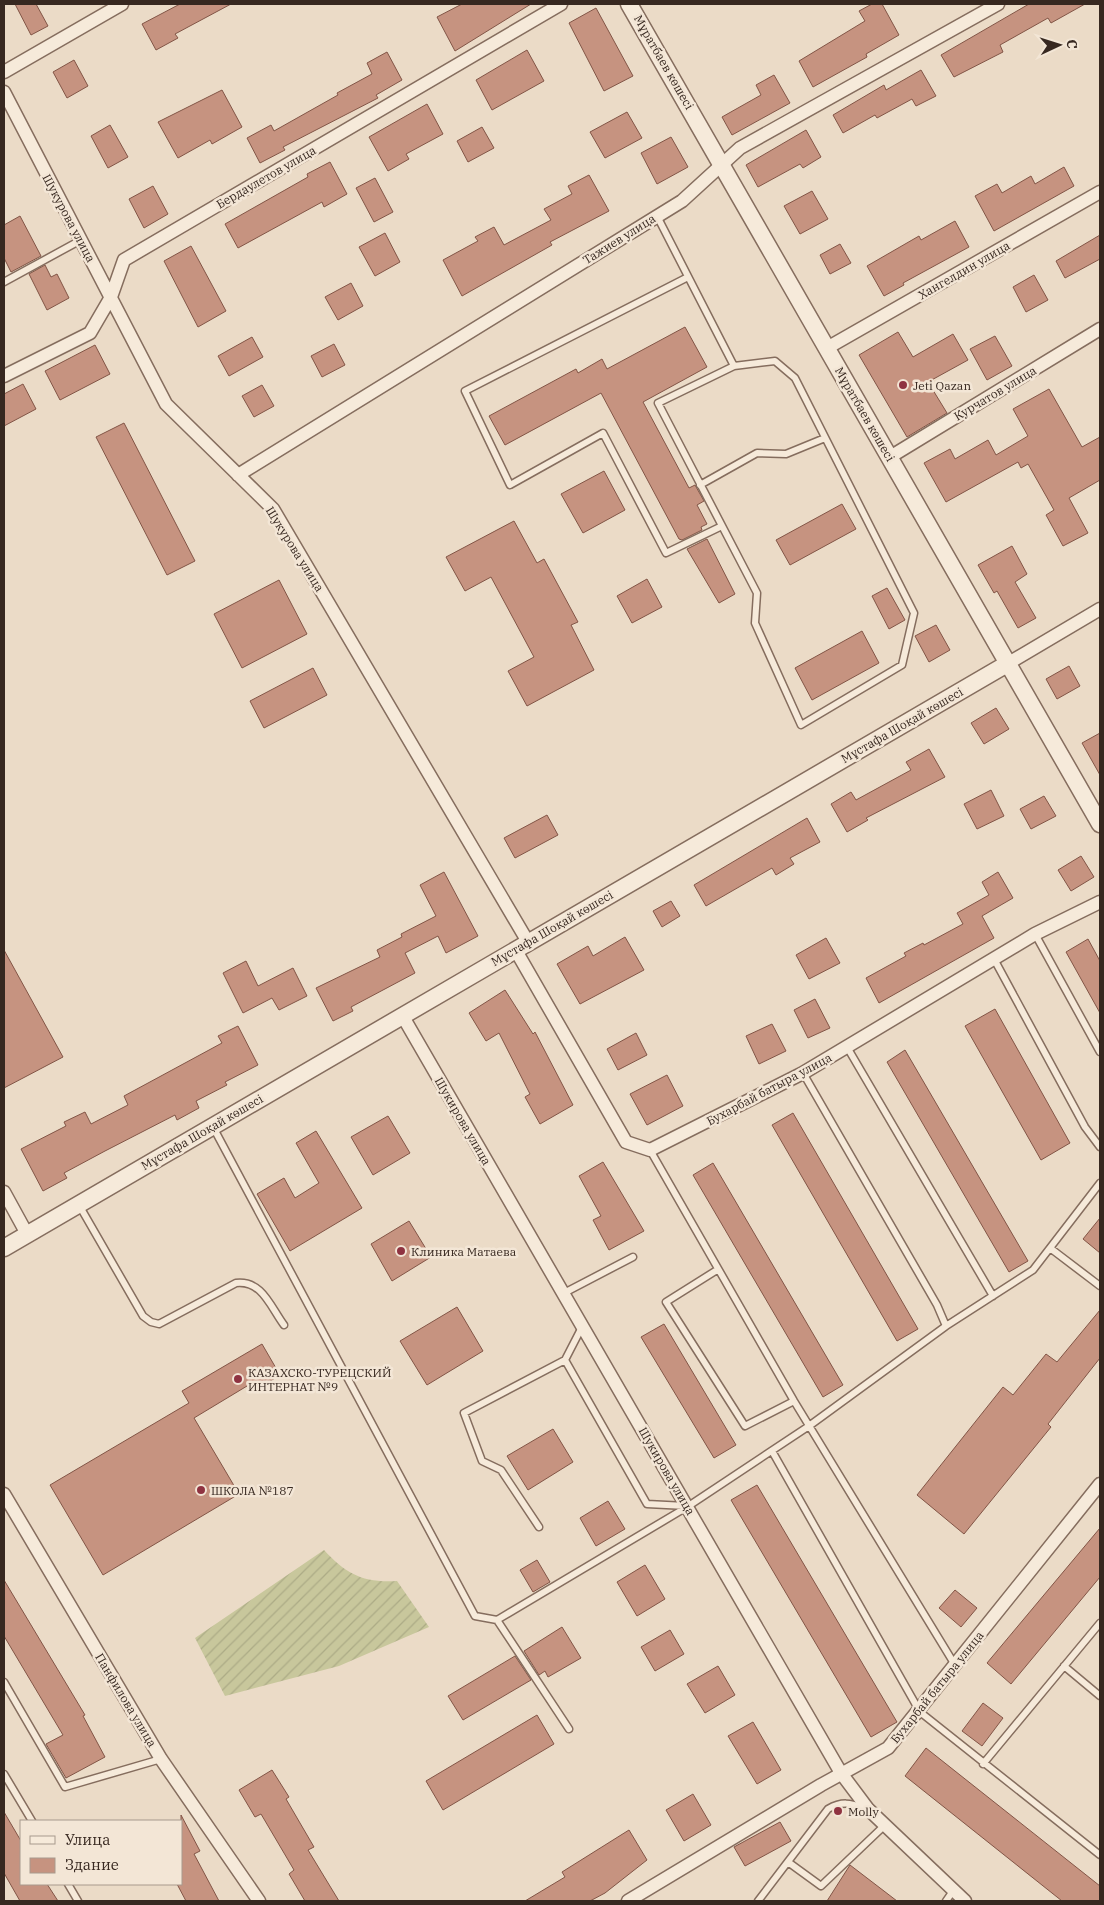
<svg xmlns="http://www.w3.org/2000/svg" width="1104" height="1905" font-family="'IBM Plex Serif',serif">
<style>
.garden{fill:url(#garden-furrows)}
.building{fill:#c69380;stroke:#825546}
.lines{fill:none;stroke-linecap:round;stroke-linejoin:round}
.service-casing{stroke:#856d5e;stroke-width:9}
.minor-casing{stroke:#856d5e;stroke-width:15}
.tertiary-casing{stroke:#856d5e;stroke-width:19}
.service{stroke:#f6eada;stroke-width:6}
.minor{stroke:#f6eada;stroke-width:12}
.tertiary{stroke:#f6eada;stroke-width:16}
.poi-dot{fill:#8f3341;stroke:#f3e6d6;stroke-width:2}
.labels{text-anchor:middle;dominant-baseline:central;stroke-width:5;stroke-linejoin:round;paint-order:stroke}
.street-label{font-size:12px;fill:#372820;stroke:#f3e6d6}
.poi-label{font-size:12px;fill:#372820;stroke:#f3e6d6;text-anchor:start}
</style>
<defs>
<pattern id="garden-furrows" width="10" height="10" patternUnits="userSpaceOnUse" patternTransform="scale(1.25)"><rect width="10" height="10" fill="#c8c79c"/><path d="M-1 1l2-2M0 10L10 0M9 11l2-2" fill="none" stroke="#acab86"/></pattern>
</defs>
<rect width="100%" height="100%" fill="#ebdbc7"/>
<!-- garden -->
<path class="garden" d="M324,1550c22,24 39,33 73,31l32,46 -90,39 -114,30 -30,-58z"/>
<!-- building -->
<path class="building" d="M15,4h21l12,22 -17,9z
M180,4h51l-56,30 3,4 -22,12 -14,-26z
M462,4h69l-76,47 -18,-34z
M872,4h10l17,31 -33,19 1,3 -54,30 -14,-26 66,-40 -6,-10z
M1029,4h56l-34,19 -3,-5 -48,27 3,7 -49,25 -13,-22z
M596,8l37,68 -29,15 -35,-68z
M527,50l17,31 -52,29 -16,-30z
M387,52l15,28 -26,15 2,3 -95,49 2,3 -25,13 -13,-25 24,-13 3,6 64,-36 -1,-2 35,-19 -5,-11z
M74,60l14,26 -21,12 -14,-26z
M921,70l15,26 -20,10 -4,-7 -35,19 -2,-3 -32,18 -10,-18 51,-30 2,5z
M774,75l16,28 -58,32 -10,-18 39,-22 -5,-10z
M222,90l20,37 -30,17 -2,-4 -32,18 -20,-36z
M427,104l16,30 -37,20 3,5 -21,12 -19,-34z
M627,112l15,26 -37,20 -15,-26z
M110,125l18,32 -20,11 -17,-32z
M482,127l12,21 -26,14 -11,-21z
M806,130l15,27 -18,11 -3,-4 -42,23 -12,-22z
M671,137l17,30 -31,17 -16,-31z
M330,162l17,32 -23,13 -2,-5 -84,46 -13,-24 83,-47 -1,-3z
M1064,167l10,19 -80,45 -19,-35 22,-12 5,9 29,-17 4,8z
M589,175l20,36 -59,31 2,3 -90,51 -19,-36 35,-19 -3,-4 19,-10 10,18 47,-25 -7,-11 28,-15 -4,-8z
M375,178l18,34 -19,10 -18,-34z
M153,186l15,28 -24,14 -15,-29z
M812,191l16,28 -28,15 -16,-28z
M20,216l21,40 -30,16 -7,-14v-33z
M955,221l14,26 -66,36 1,2 -20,11 -17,-30 52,-30 2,4z
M385,233l15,29 -25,14 -16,-29z
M1100,235v24l-35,19 -9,-17z
M840,244l11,19 -21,11 -10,-19z
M191,246l35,65 -28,16 -34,-66z
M45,265l6,12 6,-3 12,24 -22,12 -18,-36z
M1034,275l14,25 -22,12 -13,-25z
M351,283l12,23 -25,14 -13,-23z
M685,327l22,40 -64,35 46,86 6,-3 9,16 -7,4 10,19 -6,3 1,3 -20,10 -3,-1 -78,-146 -96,52 -16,-29 87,-47 2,4 24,-14 5,10z
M898,332l15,25 40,-23 15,26 -40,22 19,31 -40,24 -48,-82z
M995,336l17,30 -25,14 -17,-31z
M252,337l11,20 -34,19 -11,-20z
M334,344l11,21 -23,12 -11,-21z
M95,345l15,29 -50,26 -15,-29z
M23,384l13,25 -32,17v-32z
M262,385l12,21 -20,11 -12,-21z
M1049,389l33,58 18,-10v43l-31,18 19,35 -25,13 -17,-31 8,-5 -26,-46 -7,4 -3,-6 -72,40 -22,-39 26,-14 5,10 33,-19 8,15 32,-19 -15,-27z
M124,423l71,138 -28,14 -71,-138z
M604,471l21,39 -42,23 -22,-39z
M842,504l14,25 -66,36 -14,-25z
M514,521l23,42 7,-4 34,63 -7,3 23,45 -67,36 -19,-35 26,-14 -43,-80 -26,14 -19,-34z
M707,539l28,55 -16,9 -32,-54z
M1012,546l15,28 -12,8 21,36 -18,10 -21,-37 -3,2 -16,-28z
M647,579l15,28 -30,16 -15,-27z
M279,580l28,54 -65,34 -28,-54z
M887,588l18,32 -16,9 -17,-33z
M936,625l14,25 -21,12 -14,-26z
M862,631l17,32 -67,37 -17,-32z
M1069,666l11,20 -23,13 -11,-20z
M313,668l14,27 -63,33 -14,-27z
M996,708l13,21 -25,15 -13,-21z
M1100,733v42l-18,-32z
M929,749l16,28 -79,41 2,2 -21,12 -16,-28 20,-12 5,8 55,-30 -5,-8z
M991,790l13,26 -27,13 -13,-25z
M1044,796l12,20 -25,13 -11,-20z
M547,815l11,20 -43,23 -11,-20z
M807,818l13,24 -30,16 4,6 -18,11 -4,-7 -66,38 -12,-21z
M1081,856l13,21 -23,14 -13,-21z
M444,872l34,64 -32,17 -8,-17 -33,17 10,20 -64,34 2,4 -20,10 -17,-33 64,-31 -3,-7 25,-13 -1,-3 35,-18 -16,-31z
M998,872l15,26 -31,18 12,22 -115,65 -13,-25 40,-22 -2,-3 19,-10 1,2 39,-21 -6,-11 32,-18 -7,-13z
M671,901l9,15 -18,11 -9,-16z
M625,937l19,33 -64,34 -23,-40 31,-18 5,10z
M826,938l14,25 -31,16 -13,-24z
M1088,939l12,22v52l-34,-61z
M4,950l59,107 -59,31z
M246,961l12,25 35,-18 14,28 -28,14 -7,-12 -29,15 -20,-40z
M505,990l28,44 2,-2 38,73 -33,19 -15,-27 5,-3 -31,-61 -13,8 -17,-28z
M815,999l15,29 -22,10 -14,-28z
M995,1009l75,134 -29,17 -76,-134z
M772,1024l14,27 -27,13 -13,-28z
M238,1026l20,39 -33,17 2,3 -31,16 3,7 -22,12 -2,-5 -70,36 -41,22 3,5 -24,13 -22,-42 45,-23 -2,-4 21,-10 6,12 37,-19 -4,-9 98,-53 -4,-7z
M636,1033l11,22 -29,15 -11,-21z
M905,1050l123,211 -19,11 -122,-210z
M667,1075l16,31 -36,19 -17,-31z
M793,1113l125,216 -21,12 -125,-216z
M388,1116l22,37 -37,22 -22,-38z
M316,1131l46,77 -72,43 -33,-57 27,-16 11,20 24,-15 -23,-40z
M603,1162l41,69 -35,19 -16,-30 8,-4 -22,-40z
M713,1163l130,222 -20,12 -130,-222z
M1100,1218v35l-17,-14z
M409,1221l22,36 -39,24 -21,-37z
M457,1307l26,44 -56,34 -27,-44z
M1100,1310v48l-52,66 3,3 -87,107 -47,-39 86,-108 10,8 33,-41 11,8z
M664,1324l72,121 -22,13 -73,-121z
M262,1344l18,31 -24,15 -4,-7 -58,35 45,76 -136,81 -53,-90 139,-82 -7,-12z
M553,1429l20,33 -45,28 -21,-34z
M757,1485l140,237 -26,15 -140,-237z
M608,1501l17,28 -29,17 -16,-28z
M1100,1528v49l-89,107 -24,-21z
M537,1560l13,22 -17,10 -13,-22z
M645,1565l20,34 -28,17 -20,-34z
M4,1580l81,135 -2,1 22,41 -39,21 -20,-34 17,-9 -59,-99z
M955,1590l22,18 -16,19 -22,-19z
M562,1627l19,31 -33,19 -3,-6 -6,4 -15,-24z
M670,1630l14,24 -29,17 -14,-24z
M515,1656l16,24 -68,40 -15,-24z
M718,1666l17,29 -30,18 -18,-29z
M983,1703l20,15 -21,28 -20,-15z
M537,1715l17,29 -111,66 -17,-29z
M753,1722l28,48 -24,14 -29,-48z
M926,1748l174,138v15h-38l-157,-125z
M272,1770l17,27 -3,2 28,48 -6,3 31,51h-34l-16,-27 5,-4 -33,-56 -6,3 -16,-27z
M693,1794l18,31 -27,16 -18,-31z
M4,1812l17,29v43h26l11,17h-38l-16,-28z
M181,1815l19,36 -6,3 25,47h-33l-9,-17h4z
M780,1822l11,19 -46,25 -11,-19z
M629,1830l18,30 -42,33 -15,8h-65l40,-24 -3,-5z
M850,1865l47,36h-70z"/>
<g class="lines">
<!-- service casing -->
<g class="service-casing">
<path id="service" d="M657,216l77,150 41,-5 20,17 119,235 -12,52 -101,60 -46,-102 2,-30 -99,-190 76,-37
M688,277l-223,114 45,94 93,-52 63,120 56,-27
M4,282l77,-42
M700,485l57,-32 29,1 39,-16
M1035,934l65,118
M994,959l91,168 15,20
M847,1047l146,249
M803,1073l134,232 9,21
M213,1127l262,489 22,4 190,-113 122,-81 137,-100 87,-56 67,-87
M650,1150l144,251 161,264
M79,1205l64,111 8,6 8,2 77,-41c26,-3 34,23 48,42
M1050,1248l50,38
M717,1270l-51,32 79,124 49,-25
M564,1293l69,-36
M582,1327l-17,33 82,144 39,2
M772,1451l148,261 180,143
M539,1527l-38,-57 -19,-9 -18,-48 101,-53
M497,1620l72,109
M1064,1666l36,30
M4,1682l61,105 96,-28
M983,1764l117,-141
M4,1774l28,47
M788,1862l33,24 64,-61
M68,1884l10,17
M758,1901l70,-92c14,-8 22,-6 37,-1
M946,1901l7,-10"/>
</g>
<!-- minor casing -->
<g class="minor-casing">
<path id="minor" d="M4,72l118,-68
M4,92l162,312 107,105 255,433
M827,348l273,-156
M4,376l86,-43 21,-36 13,-37 437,-256
M890,457l210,-128
M238,475l444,-274 58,-53 258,-144
M1007,664l93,-55
M515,949l111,193 24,8 153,-77 232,-139 65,-32
M402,1015l439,758 27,36 97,92
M4,1192l23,42
M4,1494l157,265 98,142
M628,1901l193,-116 67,-37 212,-264"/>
</g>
<!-- tertiary casing -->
<g class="tertiary-casing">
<path id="tertiary" d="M629,4l471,820
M4,1248l1003,-584"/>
</g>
<!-- service -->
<use href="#service" class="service"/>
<!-- minor -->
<use href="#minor" class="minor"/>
<!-- tertiary -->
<use href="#tertiary" class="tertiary"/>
</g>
<!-- markers -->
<g class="poi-dot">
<circle cx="903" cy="385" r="5"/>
<circle cx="401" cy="1251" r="5"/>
<circle cx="238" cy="1379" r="5"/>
<circle cx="201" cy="1490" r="5"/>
<circle cx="838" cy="1811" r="5"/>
</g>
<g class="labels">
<!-- street labels -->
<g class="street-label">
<text transform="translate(664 62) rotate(60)">Мұратбаев көшесі</text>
<text transform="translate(266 177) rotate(-30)">Бердаулетов улица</text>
<text transform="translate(69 218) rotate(62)">Шукурова улица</text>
<text transform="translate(619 239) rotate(-32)">Тажиев улица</text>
<text transform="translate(964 270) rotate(-30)">Хангелдин улица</text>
<text transform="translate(995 393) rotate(-31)">Курчатов улица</text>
<text transform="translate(865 414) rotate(60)">Мұратбаев көшесі</text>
<text transform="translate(295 549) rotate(58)">Шукурова улица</text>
<text transform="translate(902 725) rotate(-30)">Мұстафа Шоқай көшесі</text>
<text transform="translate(552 928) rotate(-30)">Мұстафа Шоқай көшесі</text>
<text transform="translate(769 1089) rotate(-28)">Бухарбай батыра улица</text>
<text transform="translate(463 1121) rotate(60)">Шукирова улица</text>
<text transform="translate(202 1132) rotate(-30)">Мұстафа Шоқай көшесі</text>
<text transform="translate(667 1471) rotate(60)">Шукирова улица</text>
<text transform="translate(937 1687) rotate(-51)">Бухарбай батыра улица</text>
<text transform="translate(126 1700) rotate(59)">Панфилова улица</text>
</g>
<!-- poi labels -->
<g class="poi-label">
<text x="913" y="385">Jeti Qazan</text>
<text x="411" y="1251">Клиника Матаева</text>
<text x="248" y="1372">КАЗАХСКО-ТУРЕЦСКИЙ<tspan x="248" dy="14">ИНТЕРНАТ №9</tspan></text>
<text x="211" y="1490">ШКОЛА №187</text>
<text x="848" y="1811">Molly</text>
</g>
</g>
<!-- border -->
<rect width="1104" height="1905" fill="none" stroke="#372820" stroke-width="10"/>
<!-- legend -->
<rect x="20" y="1820" width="162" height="65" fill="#f3e6d6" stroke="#a89a8d"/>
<rect x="30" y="1836" width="25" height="8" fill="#f6eada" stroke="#a89a8d"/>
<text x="65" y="1845" font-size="15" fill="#372820">Улица</text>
<rect x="30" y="1858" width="25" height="15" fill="#c69380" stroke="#a89a8d"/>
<text x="65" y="1870" font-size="15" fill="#372820">Здание</text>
<!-- north arrow -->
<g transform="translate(1059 45) rotate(86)" stroke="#f3e6d6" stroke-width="4" paint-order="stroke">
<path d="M0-4L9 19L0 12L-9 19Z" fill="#372820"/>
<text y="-8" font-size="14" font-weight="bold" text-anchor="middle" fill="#372820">С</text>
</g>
</svg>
